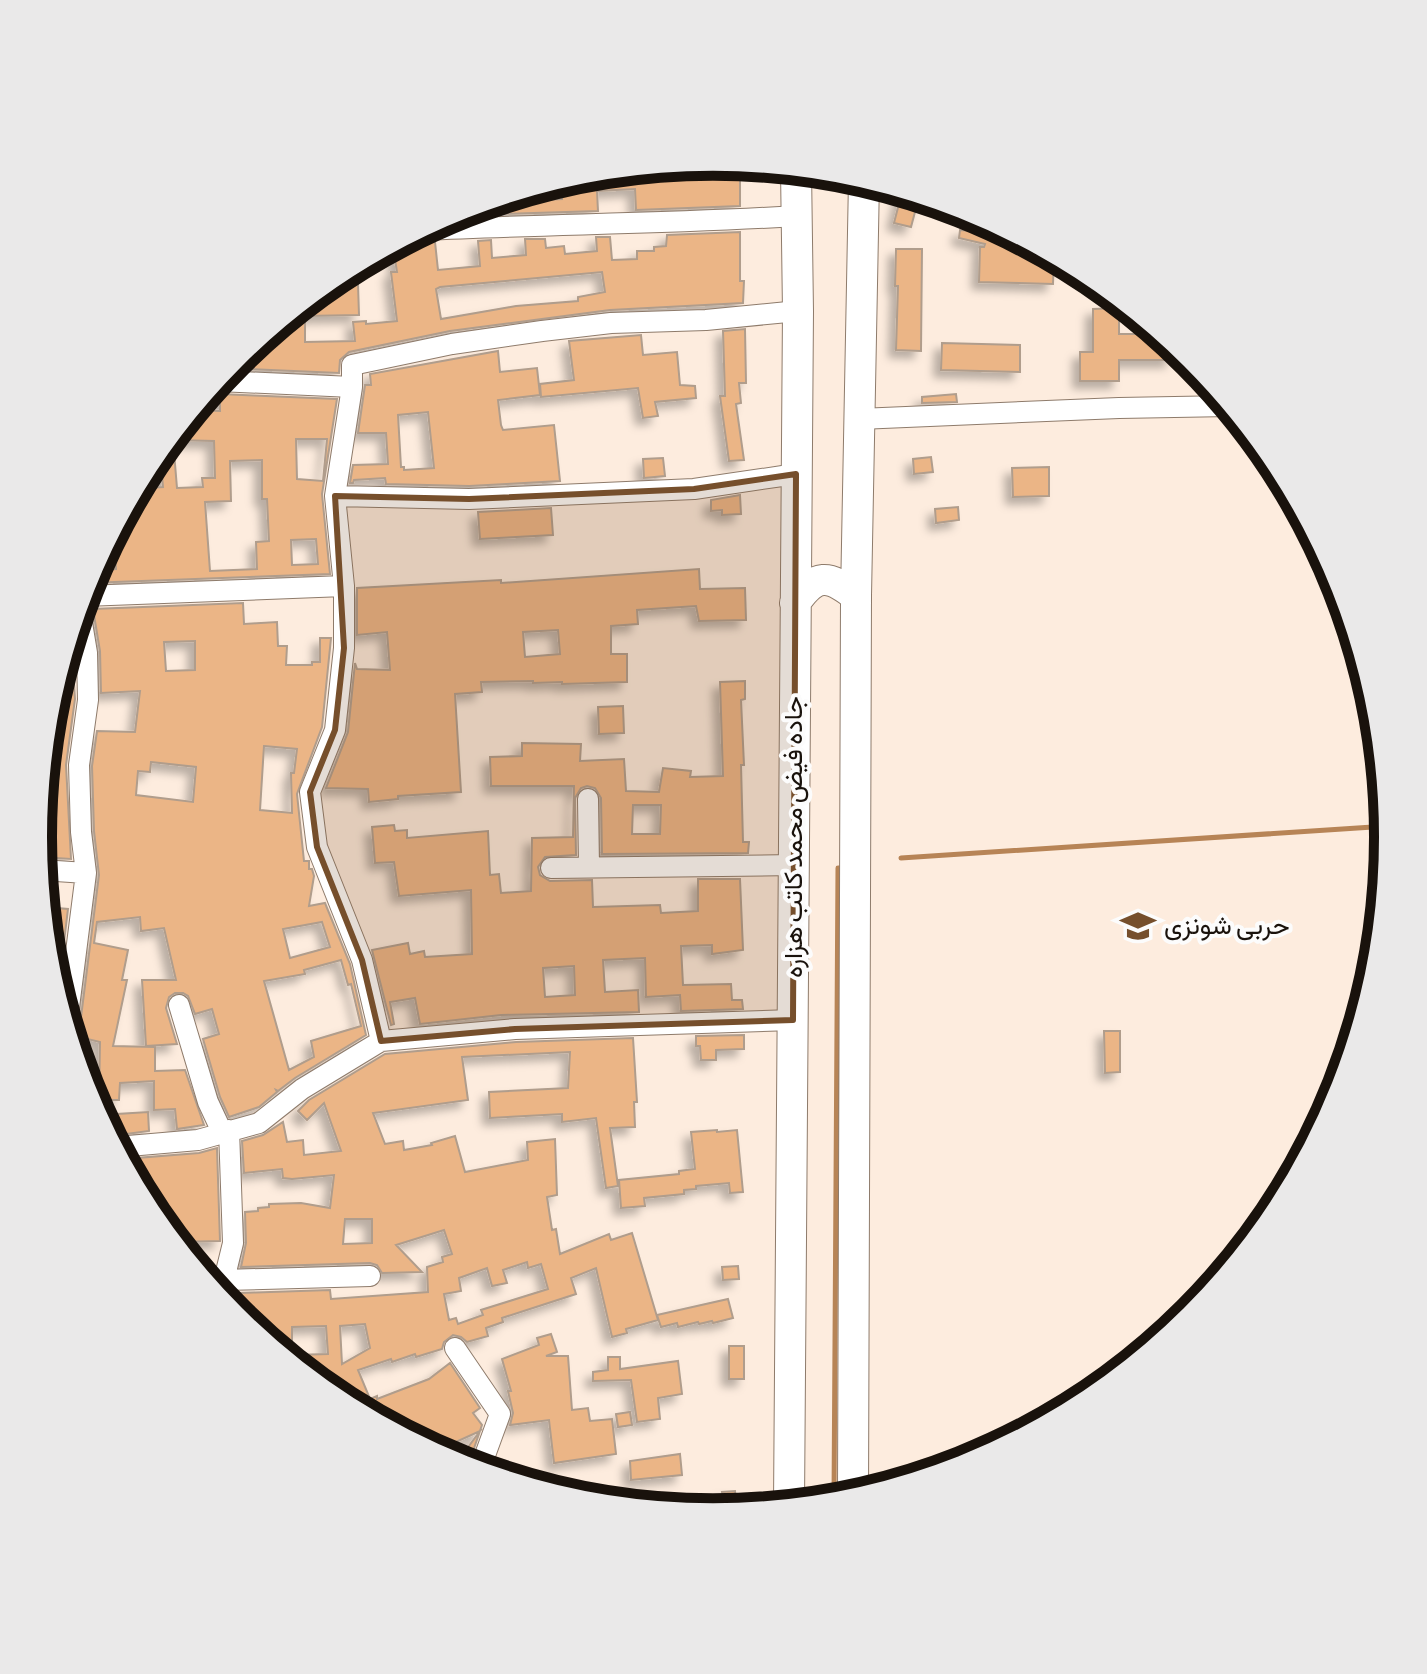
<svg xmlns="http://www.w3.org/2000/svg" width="1427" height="1674" font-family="'Sofia Sans Condensed',Vazirmatn,sans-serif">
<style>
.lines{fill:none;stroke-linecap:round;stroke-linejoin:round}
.stream{stroke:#b78456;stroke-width:5}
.building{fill:#ebb586;stroke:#b09d8c;stroke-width:2;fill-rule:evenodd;filter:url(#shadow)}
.minor-casing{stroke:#8e7b6b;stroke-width:22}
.primary-casing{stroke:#8e7b6b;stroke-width:32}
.minor{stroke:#fff;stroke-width:20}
.primary{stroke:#fff;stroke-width:30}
.marked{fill:#764f2c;fill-opacity:0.2;stroke:#764f2c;stroke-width:6;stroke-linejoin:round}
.labels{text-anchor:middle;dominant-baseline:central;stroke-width:8;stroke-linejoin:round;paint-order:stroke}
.street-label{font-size:26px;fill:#19120c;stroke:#fcfcfc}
.poi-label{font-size:26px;fill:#19120c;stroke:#fcfcfc;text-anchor:start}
.rim{fill:none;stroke:#19120c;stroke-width:10}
</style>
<defs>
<filter id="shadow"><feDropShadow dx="-7" dy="7" stdDeviation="4" flood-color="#0004"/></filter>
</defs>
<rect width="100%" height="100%" fill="#fdecde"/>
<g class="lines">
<!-- stream -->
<path class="stream" d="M901,858l487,-32
M834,1501l4,-633h7"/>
</g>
<!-- building -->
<path class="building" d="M714,162l26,2v42l-104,4 -1,-21 -38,2 1,20 -100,3v-12l64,-3 -1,-9 18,-1v-11h21v-5z
M902,192l17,5 -8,30 -17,-4z
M995,225l59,32 -1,27 -74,-2 1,-35h4l1,-3 -26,-6 1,-8 34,3z
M740,232v49h4l-1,22 -133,7 -160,21 -101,21 -9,8 -1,13 -111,-5 21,-20h11v-8l62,-52 36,-4 1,31 -54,1v26l50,-1 -2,-19 13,-1v3l31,-3 -6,-49h6l-4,-26 19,-10 6,6h17l3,28 42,-4 -2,-25 13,-1 1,18 34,-3 -1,-16h20l1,9 18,-2 1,8 32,-3 -1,-14h14l2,23 25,-1v-8h17v-4l12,-1 1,-11zM602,272l3,20 -27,5v4l-62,5 -75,13 -5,-30 4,-2z
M896,249h26l-1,102 -25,-1 2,-64h-3z
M1119,308v26h41l12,10v16h-53v21h-39v-29h13v-43z
M745,329l1,54h-7l2,20 -5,1 8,56 -15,1 -9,-65h5l-2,-65z
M641,335l2,20 34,-3 3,33 15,1 1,12 -41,4 3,14 -15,2 -5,-30 -97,9 -1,-13 34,-4 -5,-39z
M942,343l78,2v27l-79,-2z
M498,351l2,21 37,-4 3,27 -42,5 3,25 2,5 51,-5 6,56 -91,5 -83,-2 -1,-6 -31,2 -1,3h-3l3,-18 35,-1 -2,-31h-28l7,-48h6l-1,-11zM428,412l6,56 -30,2v-3h-3l-3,-52z
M220,394l117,5 -15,95 8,80 -242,9 2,-6 8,-1 -1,-6 19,-1 -2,-27h-5l24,-45 14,-1 -1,-8 17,-1 -3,-36 34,-41 26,1zM296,439h31l-4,42 -26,-2zM173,440l41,1 1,37h-13l1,9 -26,1zM262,460v39h5l2,42 -13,1 1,27 -47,2 -5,-69 26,-1 -1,-40zM316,539l2,25 -26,1 -1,-25z
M956,394l1,8 -35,1v-6z
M931,457l2,15 -19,2 -1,-15z
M663,458l2,18 -21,2 -1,-19z
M1049,467v29l-36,1 -1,-29z
M740,495l1,19 -19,1v-5l-11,1v-11z
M958,507l1,13 -23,3 -1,-14z
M551,508l2,27 -73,4 -2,-27z
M699,569l1,20 45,-1 1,32 -47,1 -3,-15 -59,4 1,14 -27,2v28h16v28l-65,2v-2l-29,1v-2l-52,1 1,10 -27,2 6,98 -63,4v3l-29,3 -1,-13 -42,-1 22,-56 7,-69 2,6 33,1 -3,-38 -30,3v-47l144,-8v3zM558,630l2,24 -35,3 -2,-25z
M243,603l1,21 33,-2 1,24h9l-1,19h26v-3h8v-24h11l-9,89 -25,67 7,67h5v8h3l2,7 -5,30 16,-3 25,61 16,71 -71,43 -17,13 -2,-1 1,2 -18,15 -30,10 -9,-20 -17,-58 16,-5 -7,-25 -17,5 -7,-18 -5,-3h-8l-6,4 -3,11 11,36 -31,2 -4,-66h34l-12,-52 -23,3 -1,-14 -43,5 -3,21 34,7 -6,30h5l-14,66 42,1v24l30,-1 19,55 -27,4 -2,-20 -21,1v-29l-34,2 -1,17h-20l1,-58 -29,-7 9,-10 19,-150 -5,-44 -2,-65 5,-35 38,1 5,-41 -39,2 -1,-42 -7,-42zM195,641v29l-29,1 -2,-29zM264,746l33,3 -3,24h-3l1,40 -32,-3zM151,762l45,5 -3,35 -57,-7 2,-24 12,1zM322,922l8,25 -40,11 -7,-29zM341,960l7,25 3,-1 10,42 -50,15 3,16 -25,13 -25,-89 41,-7 -1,-4z
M71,638l4,61 -9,66 5,94 -31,-2 -2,-20 13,-132z
M745,681v18l-4,1 3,65h-3l2,77h6l-1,11 -146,1 -1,-56 -6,-10 -8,-2 -6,2 -6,10 1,57 -31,2 -7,10 2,8 10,6 42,-1 1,27 67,-2 1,8 37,-2v-32h42l3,71 -31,4v-9l-31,1 2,39 48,-1 1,16h10l1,9 -62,2 -1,-16 -34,2 -1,-39 -42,2 2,32 33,-2 1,22 -138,3 -81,9 -5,-26 -25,4 4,22 -3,1 -19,-75 36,-7 2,11 14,-3 1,6 47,-3 -1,-64 -72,6 -5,-34 -19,1 -3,-36 22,-2 1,6 12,-1v8l81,-7 2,44 9,-1 2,19 30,-2 1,-53 41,-1 1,-51h-83l-1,-29 32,-1v-13l59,1 -1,17 44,-2 2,32 33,1 4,-24 28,3 -1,6 33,-1 -3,-94zM633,805h28l-1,29h-28zM574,966l1,29 -30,2 -2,-29z
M623,706l1,27 -25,1 -1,-27z
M43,883l10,1 -1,15h-8z
M45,907l23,2 -10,82 -7,-23z
M1104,1031h16v41l-15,1z
M744,1035v14l-28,1v10h-15l-1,-14h-4v-10z
M633,1038l4,64h-3l1,25 -25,1 8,58 -12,2 -10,-70 -34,4v-8l-72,4 -1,-26 79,-4 2,-36 -108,5 6,43 -95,13 12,31 18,-3 1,9 28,-5 -1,-2 24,-7 10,36 63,-12 -1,-18 28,-3 2,56 -10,2 5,33 4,-1 4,25 49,-20 2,6 21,-7 26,87 -32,9 1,4 -15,4 -16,-69 -25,10 5,16 -74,24 1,4 -17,6 2,8 -21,6 -6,-5 -8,-2 -9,7 -2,7 -26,8 -1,-3 -23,8 -1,-3 -33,11 12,29 7,-3v3l52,-20 21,-16 30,45 -7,5 9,12 -10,29 -10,7 -2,-3 20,-27 -44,20 -94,-50 -5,-13h-12l-85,-70 -1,-25 91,-3 1,9 97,-7 -1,-25 16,-5 -1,-5 10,-3 -8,-24 -48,15 26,27 -40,1 -5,-8 -7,-2 -129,4 5,-24 -1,-31 13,-1v-3l11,-1v-3l32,-1 29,5 4,-33 -42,4 -9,-1 -1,-9 -38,4 -2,-32 21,-6 20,-13 4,20 16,-2 1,15 37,-4 -17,-48 -17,17 -9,-9 11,-11 76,-46 131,-12zM345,1219h27v24l-29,1zM527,1262l1,6 13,-4 7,25 -67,21 2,5 -25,9 -2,-6 -7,2 -5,-26 17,-3 -2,-13 28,-10 5,18 15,-3 -4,-13zM365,1324l5,24 -28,16 -2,-38zM326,1326l2,28 -36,1v-28z
M148,1112l1,19 -38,5 -5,-9 12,-2 -1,-11z
M717,1130v2l20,-2 6,62 -13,1 -1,-10 -33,3v3l-12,1v4l-40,4 1,8 -24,2 -2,-28 60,-6v-3l16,-2 -4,-37z
M217,1148l3,93 -44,1 -24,-30 -28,-53 75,-6z
M738,1266l1,13 -16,1 -1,-13z
M728,1299l5,19 -20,5 -1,-2 -13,3 -1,-2 -20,5 -1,-4 -16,4 -4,-12z
M551,1334l6,18 -11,4h22l4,54 16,-2 2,13 22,-2 4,35 -62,9 -5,-43 -39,5 3,-12 -5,-22h3l-9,-32 37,-14 -2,-7z
M729,1346h15v33h-15z
M608,1357h12v12l58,-8 4,33 -24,4 2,21 -23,3 -6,-42 -38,1v-9l15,-2z
M630,1412l2,13 -14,2 -2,-13z
M680,1454l2,21 -51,5 -1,-19z
M735,1491l2,19 -13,1 -2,-19z"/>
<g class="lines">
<!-- minor casing -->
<g class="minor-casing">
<path id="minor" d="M423,230c124,-6 249,-6 373,-14
M218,381l134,6
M859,419l260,-11 111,-2
M335,496l134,3 225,-10 102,-15
M84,596l260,-10
M588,799l1,68
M551,868l244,-3
M41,870l45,3
M179,1005l29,97 14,30
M67,1023l19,-150 -5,-41 -2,-67 9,-65 -1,-47 -7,-42
M381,1041l-19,-81 -45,-113 -7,-55 25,-62 9,-82v-62l-9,-90 17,-109v-22l100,-21 90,-13 69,-8 95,-3 92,-9
M117,1147l81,-7 61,-17 43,-34 79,-48 134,-12 278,-9
M224,1280l146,-4
M224,1300v-20l9,-37 -4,-113
M455,1348l45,66 -20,55"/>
</g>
<!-- primary casing -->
<g class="primary-casing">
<path id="primary" d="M795,603c21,-30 33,-29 61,-7
M853,1497l3,-901 8,-416
M789,1505l9,-1194 -2,-141"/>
</g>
<!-- minor -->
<use href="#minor" class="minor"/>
<!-- primary -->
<use href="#primary" class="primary"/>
</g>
<!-- marked area -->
<path class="marked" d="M796,474l-3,546 -278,9 -134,12 -19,-81 -45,-113 -7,-55 25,-62 9,-82 -9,-152 134,3 225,-10z"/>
<!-- icons -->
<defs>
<g id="university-bare" transform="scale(2.76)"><path d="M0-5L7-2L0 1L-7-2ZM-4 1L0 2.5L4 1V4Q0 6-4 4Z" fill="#764f2c" stroke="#fcfcfc" stroke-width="2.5" paint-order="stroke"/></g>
</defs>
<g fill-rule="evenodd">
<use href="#university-bare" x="1138" y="926"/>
</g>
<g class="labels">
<!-- street labels -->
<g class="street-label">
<text transform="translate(794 837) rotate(-90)">جاده فیض محمد کاتب هزاره</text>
</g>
<!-- poi labels -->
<g class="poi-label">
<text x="1164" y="926">حربی شونزی</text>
</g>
</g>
<!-- crop -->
<path d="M0 0H1427V1674H0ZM52 837a661 661 0 1 1 1322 0a661 661 0 1 1-1322 0Z" fill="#eae9e9" fill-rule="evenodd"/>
<path class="rim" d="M52 837a661 661 0 1 1 1322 0a661 661 0 1 1-1322 0Z"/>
</svg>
